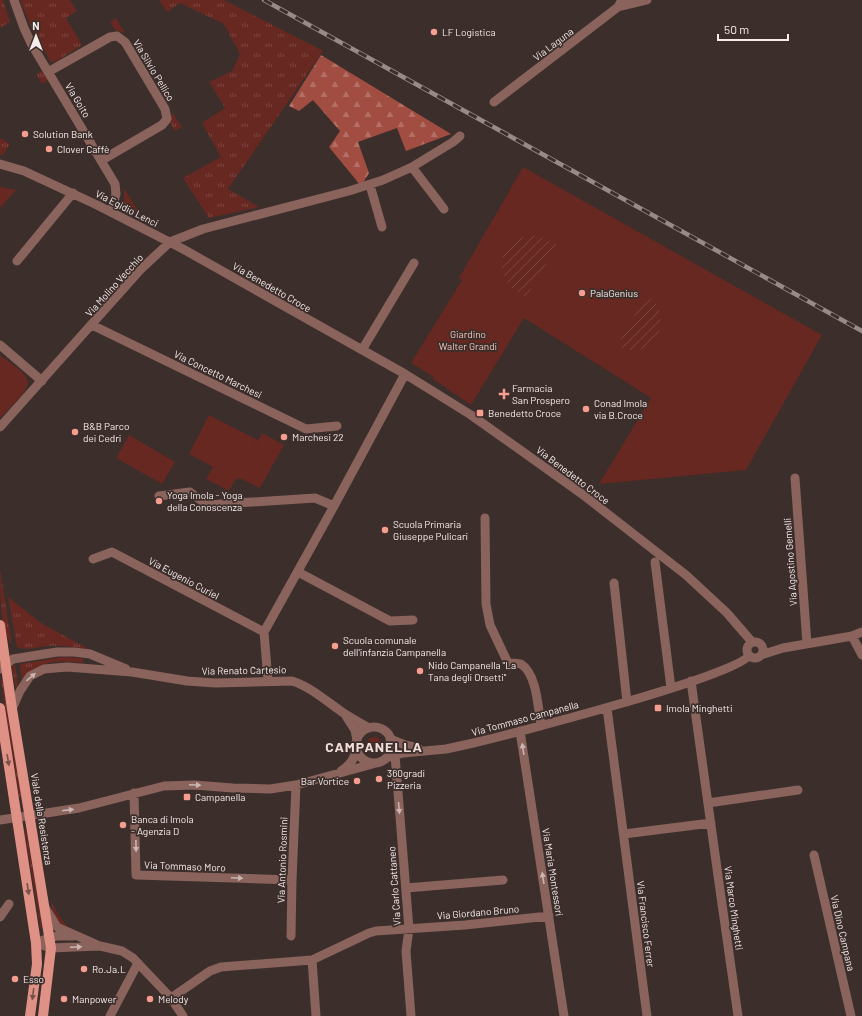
<svg xmlns="http://www.w3.org/2000/svg" width="862" height="1016" font-family="Barlow,sans-serif">
<style>
.grass{fill:url(#grass-tufts)}
.forest{fill:url(#forest-firs)}
.park{fill:#662820}
.garden{fill:url(#garden-furrows)}
.lines{fill:none;stroke-linecap:round;stroke-linejoin:round}
.minor{stroke:#89635c;stroke-width:9}
.major{stroke:#df9185;stroke-width:10}
.rail-casing{stroke:#978b89;stroke-width:4.5}
.rail{stroke:#3c2e2b;stroke-width:3;stroke-dasharray:9;stroke-linecap:butt}
.oneway{fill:#cab5b2}
.oneway2{fill:#75514a}
.poi-dot{fill:#f59d8f;stroke:#3c2e2b;stroke-width:1.5}
.labels{text-anchor:middle;dominant-baseline:central;stroke-width:3.5;stroke-linejoin:round;paint-order:stroke}
.poi-label{font-size:10px;fill:#f6eceb;stroke:#3c2e2b;text-anchor:start}
.street-label{font-size:10px;fill:#f6eceb;stroke:#3c2e2b}
.park-label{font-size:10px;fill:#f4c3ba;stroke:#3c2e2b}
.district-label{font-size:14px;font-weight:bold;letter-spacing:1px;fill:#f0ddda;stroke:#3c2e2b}
</style>
<defs>
<pattern id="grass-tufts" width="24" height="20" patternUnits="userSpaceOnUse"><rect width="24" height="20" fill="#662820"/><path d="M3 7l-1-3M5 7V3M7 7l1-3M15 17l-1-3M17 17v-4M19 17l1-3" fill="none" stroke="#7c4741"/></pattern>
<pattern id="forest-firs" width="22" height="20" patternUnits="userSpaceOnUse"><rect width="22" height="20" fill="#a14d41"/><path d="M5 1l3.5 6h-7zM16 11l3.5 6h-7z" fill="#b36f66"/></pattern>
<pattern id="garden-furrows" width="10" height="10" patternUnits="userSpaceOnUse"><rect width="10" height="10" fill="#662820"/><path d="M-1 1l2-2M0 10L10 0M9 11l2-2" fill="none" stroke="#7c4741"/></pattern>
</defs>
<rect width="100%" height="100%" fill="#3c2e2b"/>
<!-- grass -->
<path class="grass" d="M0,0h3l7,22 -10,6z
M20,0h50l7,11 -11,7 16,27 -27,17h-4l-18,-31z
M159,0h65l99,51 -95,138 31,18 -50,11 -26,-40 38,-21 -19,-34 23,-15 -16,-26 23,-11 8,-17 -16,-30 -44,-21 -13,9z
M116,18l9,15 -10,-3 -5,-8z
M42,71l6,9 -6,4 -6,-10z
M172,112l10,15 -7,4 -5,-8z
M0,138l10,6 -7,11 -3,-1z
M124,188l17,28 -16,-8 -1,-5z
M0,570l12,74c-12,-13 -12,-55 -12,-74z
M8,597l33,26 51,28c-14,-4 -29,-6 -44,-5 -10,1 -22,5 -31,1z
M63,657l18,1 3,2 -2,3c-26,-3 -42,-3 -60,18l-2,-17z
M15,665l3,20 -2,5 -4,-23z
M1,680h2l18,116 -2,1z
M366 745a8 8 0 1 1 16 0a8 8 0 1 1-16 0Z
M24,830h2l17,98 -2,1z
M51,902l9,15 9,12c-16,-7 -15,-11 -18,-27z"/>
<!-- forest -->
<path class="forest" d="M321,55l130,79 -45,17 -9,-23 -39,14 11,31 -8,13 -32,-39 11,-16 -27,-31 -14,11 -10,-5z"/>
<!-- park -->
<path class="park" d="M523,167l299,168 -76,135 -147,14 52,-86 -127,-80 -53,87 -38,-26 1,-2 -23,-14 51,-83 -3,-2z
M0,187l16,3 -16,18z
M0,355c7,6 26,17 28,26 2,9 -22,30 -28,37z
M209,415l49,25 -10,20 14,-27 22,12 -24,43 -21,-10 -1,1h-2l-7,12 -23,-12 7,-12 -24,-13z
M129,435l46,27 -13,22 -46,-26z"/>
<!-- garden -->
<path class="garden" d="M532,235l9,2 16,8 -31,52c-8,-5 -16,-9 -21,-18 -11,-21 6,-42 27,-44z
M646,295c33,22 6,70 -29,51z"/>
<g class="lines">
<!-- minor -->
<path class="minor" d="M14,0l10,28 8,17 83,139 1,10 -5,18
M618,7l29,-7
M48,72l62,-35 7,-1 8,6 40,67 2,10 -5,6 -60,35
M494,102l124,-95 4,-7
M0,164l24,7 73,34 86,44 222,125 66,41 111,79 104,81 41,38 25,29
M412,167l32,42
M370,185l12,42
M17,261l56,-68
M92,325l214,104 31,-3
M0,345l42,36
M362,350l52,-87
M0,427l140,-157 30,-28 33,-13 146,-38 34,-11 29,-13 41,-25 7,-6
M795,478l12,166
M159,496l31,-4 17,13 108,-7 19,8
M485,518l1,86 4,21 18,38c4,0 9,0 13,1 16,10 17,44 20,62
M93,559l19,-7 152,80
M655,562l16,126
M298,572l92,49 23,-1
M614,583l13,119
M852,636l10,19
M747 650a8 8 0 1 1 16 0a8 8 0 1 1-16 0Z
M761,655l22,-7 69,-12 10,-4
M0,669l13,-10 44,-7h17l16,2 36,15
M268,681l-4,-49 70,-126 71,-132
M691,681l28,202 19,133
M607,708l40,308
M12,709l8,-18 10,-15 14,-7 23,-2 65,5 55,9 28,2 77,-2c19,6 34,20 50,31 9,6 18,11 27,16
M346,716l9,14 2,10
M356 745a18 18 0 1 1 36 0a18 18 0 1 1-36 0Z
M520,731l44,285
M390,739l15,6 13,3
M395,755l14,174 -3,22 5,65
M386,758l17,-5 43,-4 23,-5c35,-8 272,-69 280,-89
M341,771c9,-6 14,-12 15,-23
M134,793l2,82 156,5
M708,803l90,-13
M0,820l79,-12 85,-22 30,-1 39,3 37,1 26,-4 84,-23
M624,834l87,-11
M814,855l37,161
M406,888l97,-8
M46,909l11,18 43,19 22,5 11,7 38,40 12,18
M0,917l9,-13
M291,936l1,-56 4,-95
M43,940l14,-4h16
M36,943l15,5 48,-2
M312,960l4,56
M171,998l39,-27 11,-4 91,-7 57,-27 7,-2 89,-6 84,-9
M110,1016l28,-53"/>
<!-- major -->
<path class="major" d="M0,625l12,84 39,239 -8,68
M0,708l36,235 1,21 -7,52"/>
<!-- rail casing -->
<g class="rail-casing">
<path id="rail" d="M264,0l598,331"/>
</g>
<!-- rail -->
<use href="#rail" class="rail"/>
</g>
<!-- one-way arrows -->
<defs><path id="oneway-solid" d="M-6-.8H1V-3.2L6.5 0L1 3.2V.8H-6Z"/></defs>
<g class="oneway">
<use href="#oneway-solid" transform="translate(31 677) rotate(-40)"/>
<use href="#oneway-solid" transform="translate(523 749) rotate(-99)"/>
<use href="#oneway-solid" transform="translate(195 785) rotate(2)"/>
<use href="#oneway-solid" transform="translate(399 808) rotate(85)"/>
<use href="#oneway-solid" transform="translate(68 810) rotate(-7)"/>
<use href="#oneway-solid" transform="translate(136 846) rotate(89)"/>
<use href="#oneway-solid" transform="translate(237 878) rotate(2)"/>
<use href="#oneway-solid" transform="translate(543 878) rotate(-99)"/>
<use href="#oneway-solid" transform="translate(76 947) rotate(-3)"/>
</g>
<g class="oneway2">
<use href="#oneway-solid" transform="translate(8 760) rotate(81)"/>
<use href="#oneway-solid" transform="translate(28 889) rotate(81)"/>
<use href="#oneway-solid" transform="translate(33 994) rotate(97)"/>
</g>
<!-- markers -->
<g class="poi-dot">
<circle cx="434" cy="32" r="4"/>
<circle cx="25" cy="134" r="4"/>
<circle cx="49" cy="149" r="4"/>
<circle cx="582" cy="293" r="4"/>
<path d="M502 388h4v4h4v4h-4v4h-4v-4h-4v-4h4z"/>
<circle cx="586" cy="409" r="4"/>
<rect x="476" y="409" width="8" height="8" rx="2"/>
<circle cx="75" cy="432" r="4"/>
<circle cx="284" cy="437" r="4"/>
<circle cx="159" cy="501" r="4"/>
<circle cx="385" cy="530" r="4"/>
<circle cx="335" cy="646" r="4"/>
<circle cx="420" cy="671" r="4"/>
<rect x="654" y="704" width="8" height="8" rx="2"/>
<circle cx="379" cy="779" r="4"/>
<circle cx="357" cy="781" r="4"/>
<rect x="183" y="793" width="8" height="8" rx="2"/>
<circle cx="123" cy="825" r="4"/>
<circle cx="84" cy="969" r="4"/>
<circle cx="15" cy="979" r="4"/>
<circle cx="64" cy="999" r="4"/>
<circle cx="150" cy="999" r="4"/>
</g>
<g class="labels">
<!-- poi labels -->
<g class="poi-label">
<text x="442" y="32">LF Logistica</text>
<text x="33" y="134">Solution Bank</text>
<text x="57" y="149">Clover Caffè</text>
<text x="590" y="293">PalaGenius</text>
<text x="512" y="388">Farmacia<tspan x="512" dy="12">San Prospero</tspan></text>
<text x="594" y="403">Conad Imola<tspan x="594" dy="12">via B.Croce</tspan></text>
<text x="488" y="413">Benedetto Croce</text>
<text x="83" y="426">B&amp;B Parco<tspan x="83" dy="12">dei Cedri</tspan></text>
<text x="292" y="437">Marchesi 22</text>
<text x="167" y="495">Yoga Imola - Yoga<tspan x="167" dy="12">della Conoscenza</tspan></text>
<text x="393" y="524">Scuola Primaria<tspan x="393" dy="12">Giuseppe Pulicari</tspan></text>
<text x="343" y="640">Scuola comunale<tspan x="343" dy="12">dell'infanzia Campanella</tspan></text>
<text x="428" y="665">Nido Campanella "La<tspan x="428" dy="12">Tana degli Orsetti"</tspan></text>
<text x="666" y="708">Imola Minghetti</text>
<text x="387" y="773">360gradi<tspan x="387" dy="12">Pizzeria</tspan></text>
<text x="349" y="781" text-anchor="end">Bar Vortice</text>
<text x="195" y="797">Campanella</text>
<text x="131" y="819">Banca di Imola<tspan x="131" dy="12">- Agenzia D</tspan></text>
<text x="92" y="969">Ro.Ja.L</text>
<text x="23" y="979">Esso</text>
<text x="72" y="999">Manpower</text>
<text x="158" y="999">Melody</text>
</g>
<!-- street labels -->
<g class="street-label">
<text transform="translate(553 44) rotate(-37)">Via Laguna</text>
<text transform="translate(154 70) rotate(59)">Via Silvio Pellico</text>
<text transform="translate(78 100) rotate(59)">Via Goito</text>
<text transform="translate(127 208) rotate(27)">Via Egidio Lenci</text>
<text transform="translate(114 285) rotate(-48)">Via Molino Vecchio</text>
<text transform="translate(272 287) rotate(30)">Via Benedetto Croce</text>
<text transform="translate(218 374) rotate(26)">Via Concetto Marchesi</text>
<text transform="translate(573 475) rotate(37)">Via Benedetto Croce</text>
<text transform="translate(790 562) rotate(-94)">Via Agostino Gemelli</text>
<text transform="translate(184 578) rotate(28)">Via Eugenio Curiel</text>
<text transform="translate(244 670) rotate(-1)">Via Renato Cartesio</text>
<text transform="translate(525 718) rotate(-15)">Via Tommaso Campanella</text>
<text transform="translate(42 819) rotate(81)">Viale della Resistenza</text>
<text transform="translate(282 860) rotate(-88)">Via Antonio Rosmini</text>
<text transform="translate(185 866) rotate(2)">Via Tommaso Moro</text>
<text transform="translate(553 872) rotate(81)">Via Maria Montessori</text>
<text transform="translate(394 886) rotate(-94)">Via Carlo Cattaneo</text>
<text transform="translate(734 908) rotate(82)">Via Marco Minghetti</text>
<text transform="translate(478 912) rotate(-5)">Via Giordano Bruno</text>
<text transform="translate(646 924) rotate(83)">Via Francisco Ferrer</text>
<text transform="translate(843 933) rotate(77)">Via Dino Campana</text>
</g>
<!-- park labels -->
<g class="park-label">
<text x="468" y="334">Giardino<tspan x="468" dy="12">Walter Grandi</tspan></text>
</g>
<!-- district labels -->
<g class="district-label">
<text x="374" y="746">CAMPANELLA</text>
</g>
</g>
<!-- north arrow -->
<g transform="translate(36 36)" stroke="#3c2e2b" stroke-width="3" paint-order="stroke">
<path d="M0-3L7 15L0 10L-7 15Z" fill="#f6eceb"/>
<text y="-6" font-size="11" font-weight="bold" text-anchor="middle" fill="#f6eceb">N</text>
</g>
<!-- scale -->
<path d="M718 34v6h70v-6" fill="none" stroke="#f6eceb" stroke-width="2"/>
<text x="724" y="34" font-size="12" fill="#f6eceb" stroke="#3c2e2b" stroke-width="3" paint-order="stroke">50 m</text>
</svg>
